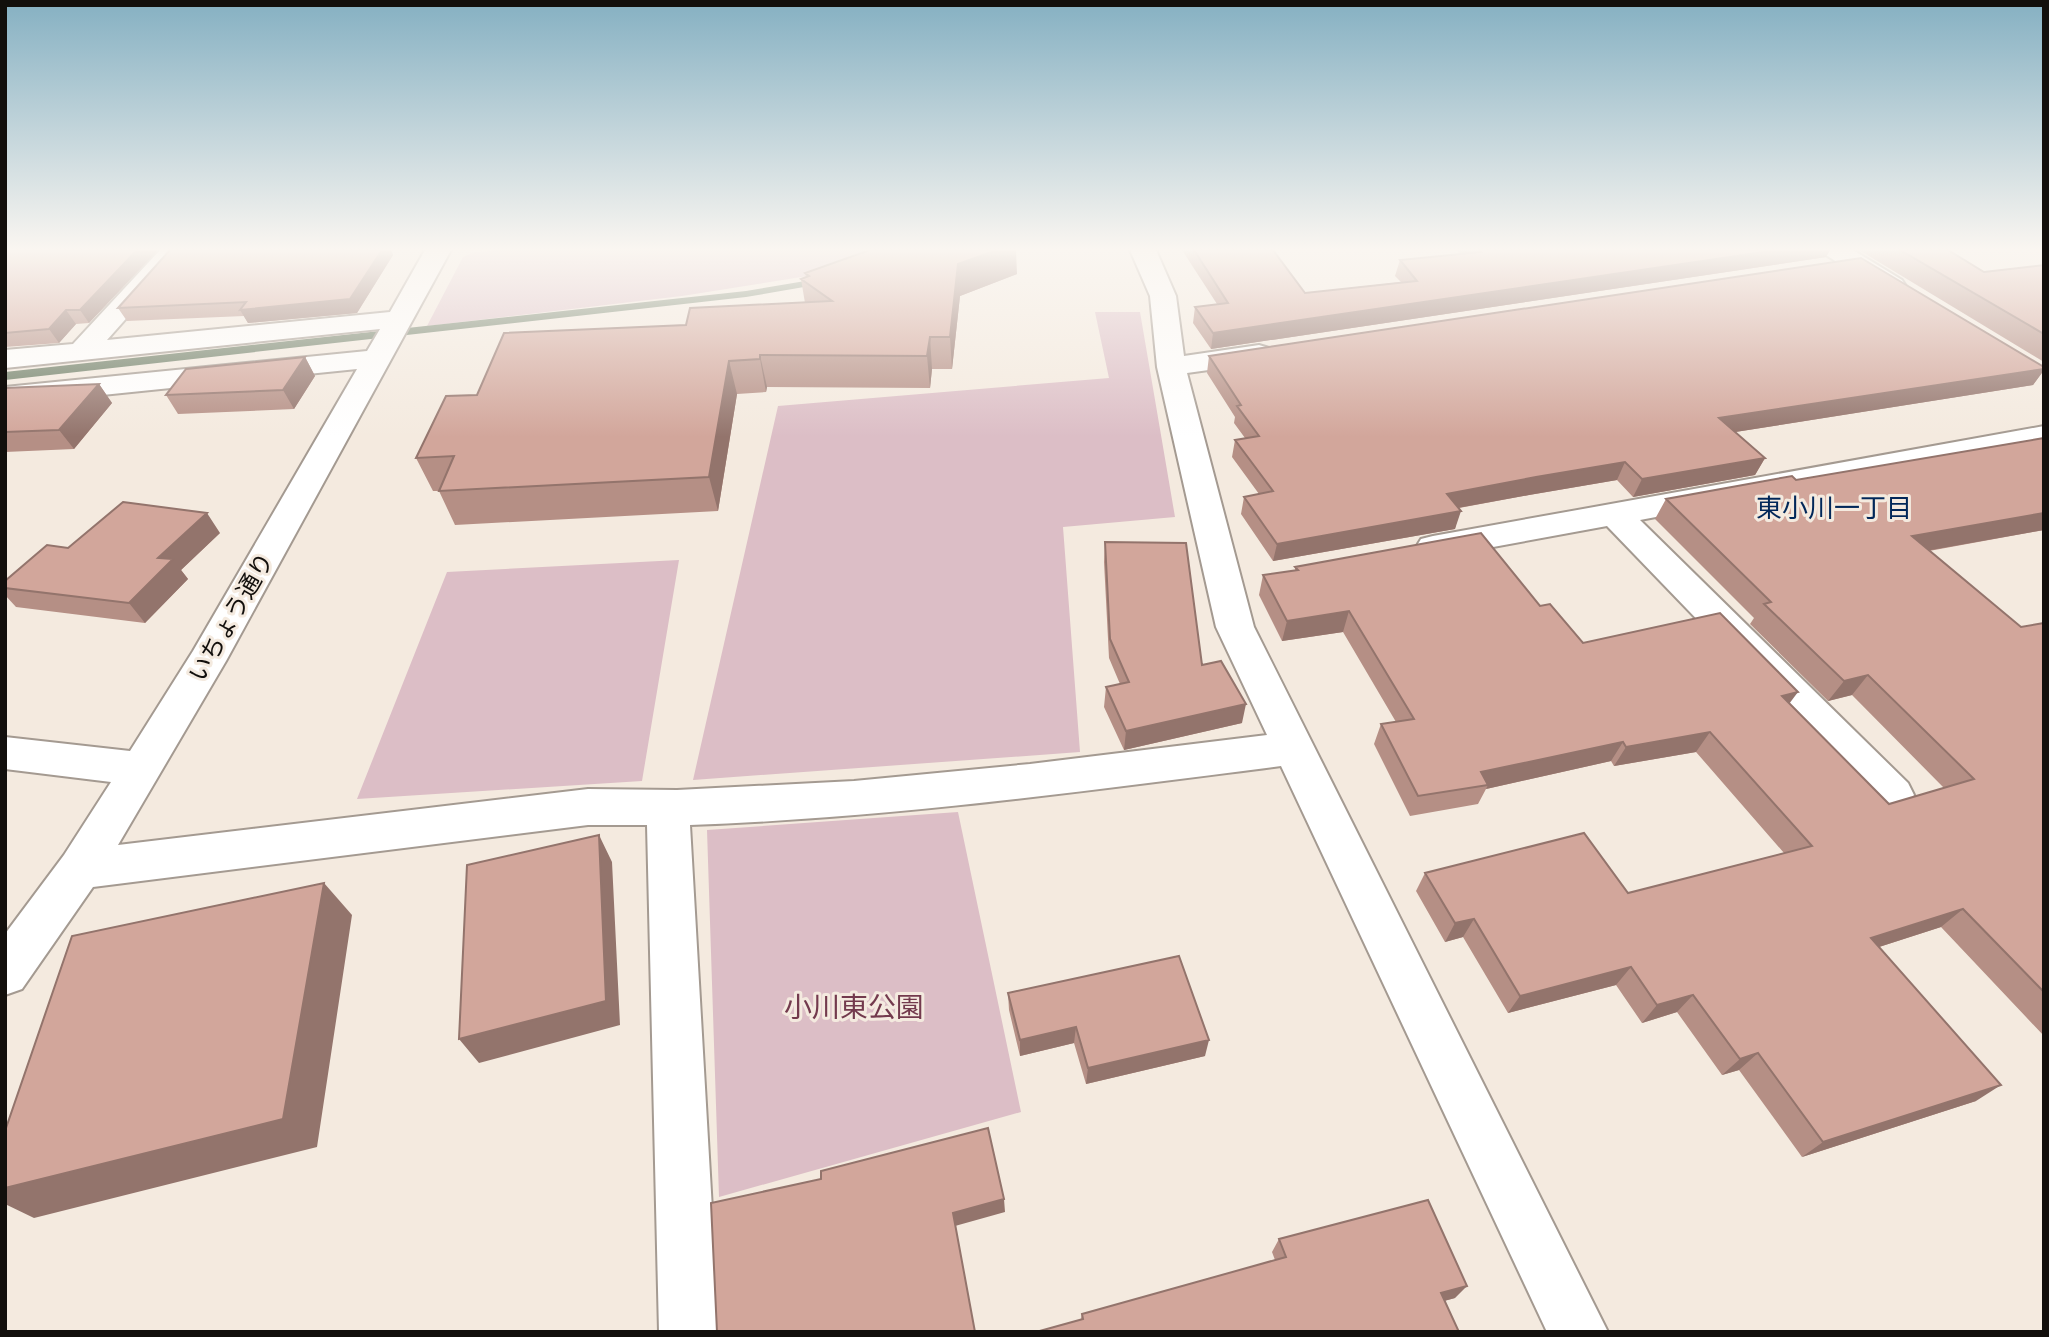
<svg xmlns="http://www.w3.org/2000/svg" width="2049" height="1337" font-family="'Asap Condensed','Noto Sans JP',sans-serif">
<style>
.green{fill:#dcbec6}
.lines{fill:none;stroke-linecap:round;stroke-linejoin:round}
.stream{fill:#6b7b63;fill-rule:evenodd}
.minor-casing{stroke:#a49a91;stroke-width:4}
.minor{fill:#fff;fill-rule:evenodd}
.wall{fill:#b58f85}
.shaded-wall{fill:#93746c}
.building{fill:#d2a69b;stroke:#93746c;stroke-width:2}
.labels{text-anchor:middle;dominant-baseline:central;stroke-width:6;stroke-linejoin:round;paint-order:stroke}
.street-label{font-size:24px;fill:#120f0c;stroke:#f4eadf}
.neighbourhood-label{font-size:26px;fill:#012759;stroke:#f4eadf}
.near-park-label{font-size:28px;fill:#733a4d;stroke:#f4eadf}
</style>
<rect width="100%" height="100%" fill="#f4eadf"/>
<!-- green -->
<path class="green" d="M508,250h394l-44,18 -176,28 -255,30 36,-69 11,-5z
M1095,312h45l35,205 -112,10 17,225 -387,28 85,-374 331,-28z
M679,560l-37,221 -285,18 90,-227z
M958,812l63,300 -302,85 -12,-367z"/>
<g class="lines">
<!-- stream -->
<path class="stream" d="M823,278l4,1v4l-81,14 -741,83v-8l741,-81z"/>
<!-- minor casing -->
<g class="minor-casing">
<path id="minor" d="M160,250h27l-80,90 283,-28 35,-62h26l-225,411 -108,184 470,-56 89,1 177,-9 176,-17 237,-29 -51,-108 -59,-260 -7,-71 -20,-46h26l20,46 8,60 75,-11 10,3 4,6 -4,6 -10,3 -72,10 67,254 354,705h-61l-266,-566c-196,25 -392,52 -591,59l29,507h-60l-12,-507h-59l-495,62 -71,102 -17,6v-61l59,-79 47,-73 -106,-13v-32l125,14 63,-100 164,-282 -352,36v-18l362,-36 13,-22 -375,39v-18l68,-6z
M1822,250h31l49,30 4,6 -4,6 -9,2 -9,-2 -58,-37z
M2044,426v18l-404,76 268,263 6,12 -6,12 -15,5 -15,-5 -271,-281 -174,32 -12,-3 -5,-8 5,-8 12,-3z"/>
</g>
<!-- minor -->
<use href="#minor" class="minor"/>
</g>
<!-- wall -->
<path class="wall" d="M5,250h153l-69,73 -13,1 -17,19 -54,4z
M170,250h221l2,5 -36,58 -109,10 -4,-7 -117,5 -9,-13z
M1182,250h91l32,43 96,-11 -6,-6 5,-16 61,-6 -4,-4h373l-4,7 -615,92 -18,-26 2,-16 22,-3z
M1859,250h89l36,22 60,-7v97z
M805,273l212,1 -57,22 -8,73h-20l-2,19 -163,-1 -1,5 -29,2 -19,117 -263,14 -16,-34h-6l-17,-33 61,-63 209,-70 119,-22 -4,-24 5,-2z
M1209,356l835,11v3l-11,15 -298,47 30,26 -10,17 -122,22 -16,-17 -88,15 -70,13 -4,21 -182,32 -32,-47 3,-17 15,-3 -27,-37 3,-17 10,-2 -11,-15 1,-6 -28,-44z
M305,357l10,19 -21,33 -116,5 -12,-19z
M99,384l13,19 -38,46 -69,3v-64z
M2044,438v92l-115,21 92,76 23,-4v413l-103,-109 -62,20 97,154 -174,56 -63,-87 -17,5 -45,-63 -35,11 -26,-38 -108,28 -45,-76 -18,5 -29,-51 9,-18 203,20 156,-40 -88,-101 -82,14 -3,-5 -125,28 -8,15 -68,12 -36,-72 7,-20 15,-2 -53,-90 -61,9 -23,-46 4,-20 32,-4v-4l245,39 43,37 206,60 100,101 55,-16 -92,-93 -24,6 -78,-77 4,-6 -99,-99 11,-20 130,-19z
M220,533l-39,37 7,9 -43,44 -129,-16 -11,-12v-14z
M1105,542l97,123 40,58 -118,27 -20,-43 2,-20 14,-3 -11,-26 -5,-96z
M1008,993l197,63 -119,28 -12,-41 -54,13 -11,-46z
M1279,1239l176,59 -11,3 -363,18 1,-5 193,-54 -3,-8z"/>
<!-- shaded-wall -->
<path class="shaded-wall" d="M137,250h21l-69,73 -9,-13z
M382,250h9l2,5 -36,58 -109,10 -8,-13z
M997,250h19l1,24 -57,22 -8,73 -2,-32 8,-73z
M1777,250h53l-4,7 -615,92 2,-16z
M66,310l10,14 -17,19 -10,-14z
M930,337l2,32 -2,19 -3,-32z
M760,355l7,32 -1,5 -6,-33z
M305,357l10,19 -21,33 -11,-19z
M729,361l8,33 -19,117 -9,-34z
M2044,369v1l-11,15 -323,51 9,-18z
M99,384l13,19 -38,46 -15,-19z
M1765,458l-10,17 -122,22 9,-18z
M1625,462l-8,18 -88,15 -88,16 6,-17 89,-17z
M1461,511l-6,18 -182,32 4,-17z
M207,513l13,20 -39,37 7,9 -43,44 -16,-20 29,-45z
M2044,513v17l-147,26 15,-20z
M1349,611l-6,21 -61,9 5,-20z
M1868,675l-16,20 -24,6 16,-20z
M1798,692l-15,20 -1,-16z
M1246,704l-4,19 -118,27 2,-19z
M1710,732l-14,20 -82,14 12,-19z
M1623,742l-12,19 -125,28 2,-4 -7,-13z
M599,835l13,27 8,163 -141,38 -20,-24z
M324,883l28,32 -35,232 -283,71 -29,-14v-16z
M1963,909l-22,18 -90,29 20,-18z
M1474,919l-11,18 -18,5 10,-19z
M1631,967l-15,18 -108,28 12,-17z
M1693,995l-16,17 -35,11 15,-18z
M1076,1027l-2,16 -54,13v-16z
M1209,1040l-4,16 -119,28 2,-16z
M1758,1053l-19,17 -17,5 18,-16z
M2001,1085l-25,16 -174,56 21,-15z
M1004,1199l1,13 -50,14 -2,-13z
M1467,1286l-12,12 -26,7 12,-12z"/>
<!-- building -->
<path class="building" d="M5,250h132l-57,60h-14l-17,19 -44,4z
M170,250h212l-32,49 -110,11 6,-8 -128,6z
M870,250h127l-39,14 -8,73h-20l-3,19 -167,-1v4l-31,2 -20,116 -270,14 15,-35 -38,2 30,-62 31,-1 27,-62 182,-8 4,-17 142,-7 -31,-22 8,-3 -4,-3z
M1194,250h79l32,43 112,-12 -17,-21 81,-8 -2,-2h298l-564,83 -18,-26 33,-4z
M1900,250h48l36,22 60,-7v69z
M1861,258l183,109v2l-325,49 46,40 -123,21 -17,-17 -89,15 -89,17 14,17 -184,33 -33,-47 29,-6 -38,-51 24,-4 -22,-30 4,-1 -32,-49z
M305,357l-22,33 -117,5 20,-26z
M99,384l-40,46 -54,2v-44z
M2044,438v75l-132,23 109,91 23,-4v369l-81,-83 -92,29 130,147 -178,57 -65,-89 -18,6 -47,-64 -36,10 -26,-38 -111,29 -46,-77 -19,4 -30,-50 159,-40 44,60 184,-47 -102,-114 -84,15 -3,-5 -142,30 7,13 -70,11 -37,-72 33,-5 -65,-108 -62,10 -24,-46 35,-5 -3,-3 186,-34 59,73 10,-2 33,39 137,-30 78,79 -16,4 107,108 85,-25 -106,-104 -24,6 -80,-77 7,-2 -105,-103 126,-23 4,4z
M123,502l84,11 -49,45 15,1 -44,44 -124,-15v-7l42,-36 21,3z
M1105,542l81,1 16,122 19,-4 25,43 -120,27 -20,-44 23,-5 -19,-43z
M599,835l7,166 -147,38 8,-174z
M324,883l-41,236 -278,69v-57l67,-195z
M1179,956l30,84 -121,28 -12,-41 -56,13 -12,-47z
M988,1128l16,71 -51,14 22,119h-258l-6,-129 110,-24v-8z
M1428,1200l39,86 -26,7 18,39h-423l47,-13 -1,-5 204,-57 -7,-18z"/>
<!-- sky -->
<linearGradient id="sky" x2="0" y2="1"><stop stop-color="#85b0c2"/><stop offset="0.57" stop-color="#faf6f1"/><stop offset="1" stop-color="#faf6f1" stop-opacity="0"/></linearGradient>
<rect width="2049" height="437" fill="url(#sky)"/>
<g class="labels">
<!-- street labels -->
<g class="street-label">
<text transform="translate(231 617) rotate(-60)">いちょう通り</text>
</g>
<!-- neighbourhood labels -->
<g class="neighbourhood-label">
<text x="1834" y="508">東小川一丁目</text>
</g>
<!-- near-park labels -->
<g class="near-park-label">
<text x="854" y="1007">小川東公園</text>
</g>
</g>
<!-- border -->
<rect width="2049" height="1337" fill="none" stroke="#120f0c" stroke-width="14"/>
</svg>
